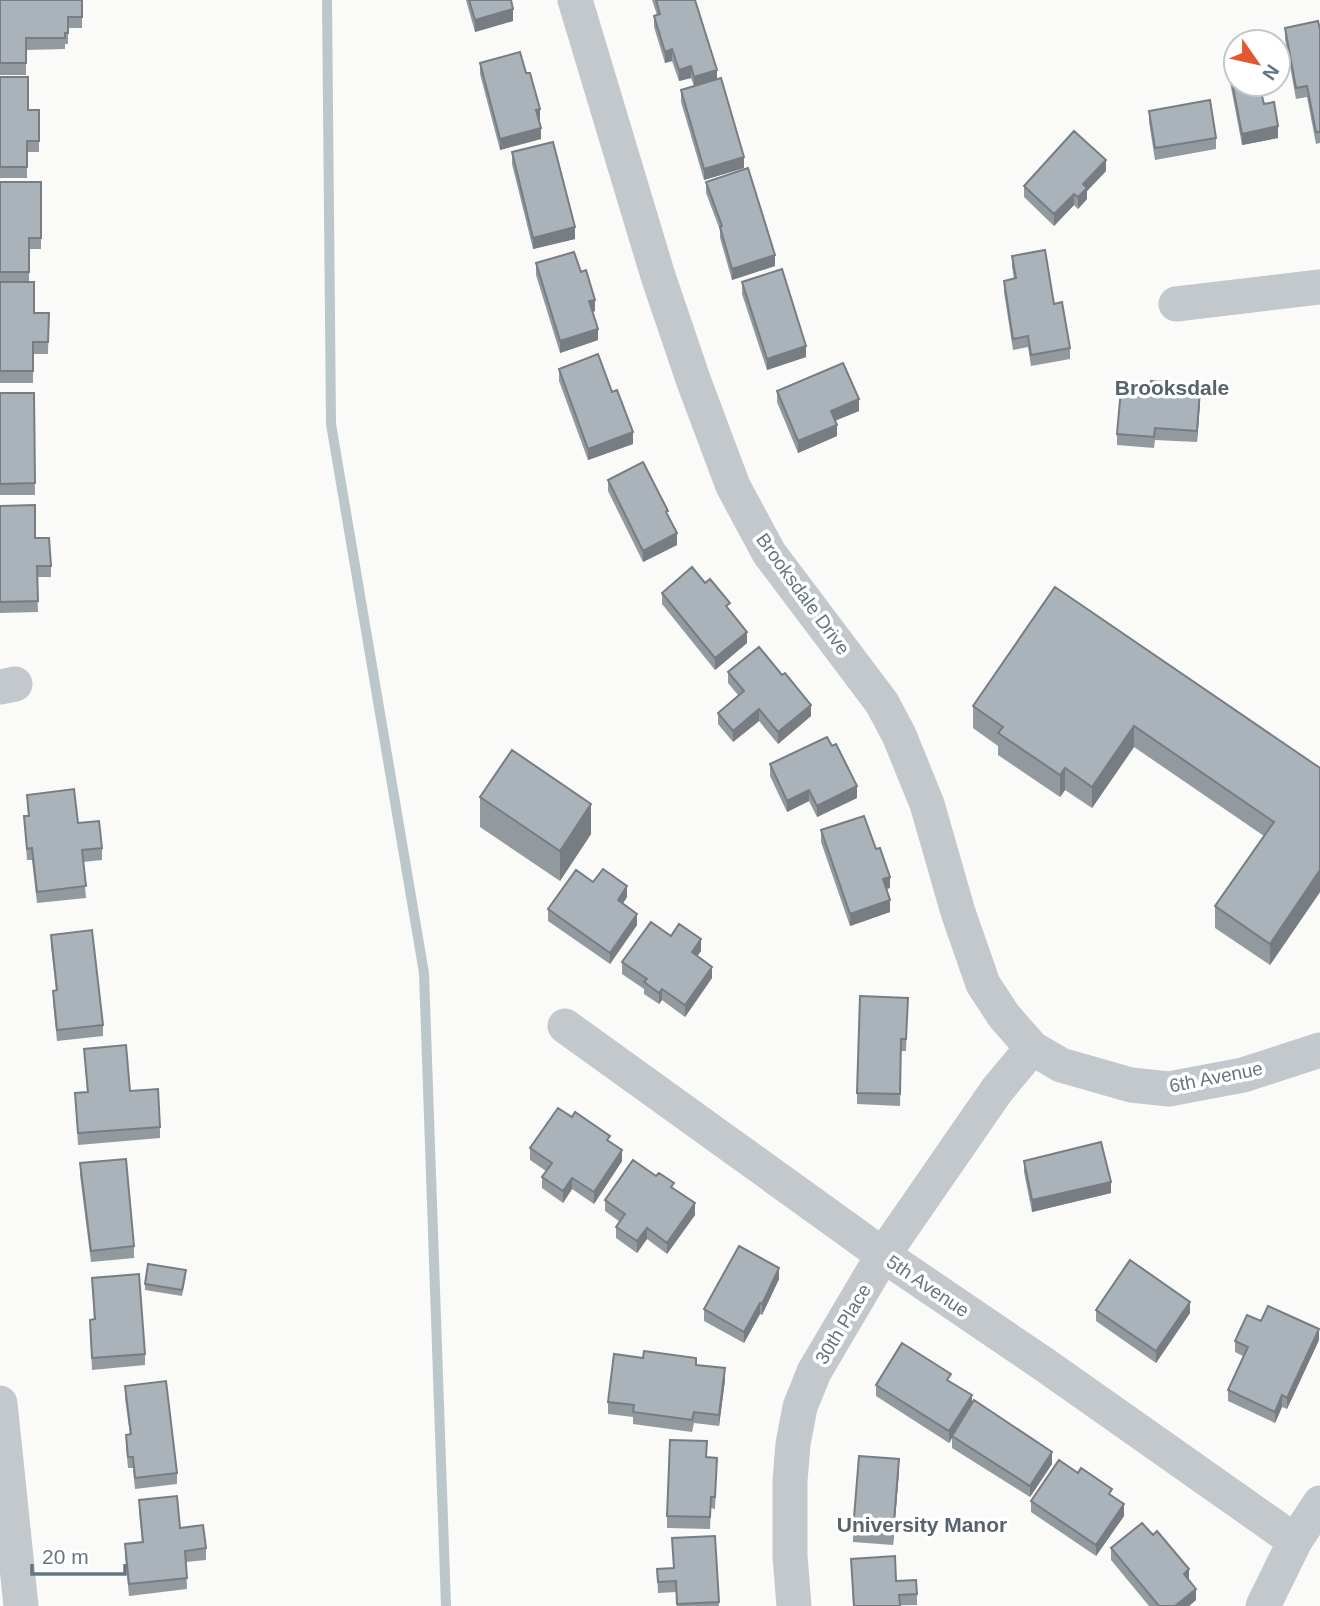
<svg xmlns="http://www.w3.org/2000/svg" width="1320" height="1606" font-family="Arial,sans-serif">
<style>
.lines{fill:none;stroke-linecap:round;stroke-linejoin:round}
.stream{stroke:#bbc7cb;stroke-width:10}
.street{stroke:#c3c8cc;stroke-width:35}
.wall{fill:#929a9f}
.shaded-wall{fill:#777d82}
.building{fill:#aab3b9;stroke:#777d82;stroke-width:2}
.labels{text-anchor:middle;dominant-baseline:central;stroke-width:7;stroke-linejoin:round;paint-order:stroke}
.street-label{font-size:19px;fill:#657683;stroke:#fff}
.neighbourhood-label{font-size:21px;font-weight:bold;fill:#57646e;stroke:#fff}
</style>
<rect width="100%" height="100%" fill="#fafaf8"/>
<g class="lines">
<!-- stream -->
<path class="stream" d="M327,0l4,424 93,549 22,633"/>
<!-- street -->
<path class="street" d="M575,0l83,276 36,106 39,104 36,67 113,150 17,32 28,69 31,108 25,72 21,32 28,32 29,17 70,20 38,4 74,-14 77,-25
M1176,304l144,-17
M0,687l15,-3
M565,1026l318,229 162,110 250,176
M0,1403l21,203
M794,1606l-4,-50v-75l3,-37 7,-37 14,-35 69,-117 114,-165 35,-42
M1263,1606l32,-65 25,-38"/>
</g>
<!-- wall -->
<path class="wall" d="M0,0h82v28h-14v16h-3v5l-39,1v25h-26z
M466,0h45l2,21 -38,11z
M652,0h43l22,79 27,89 -40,12 -23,-78v-12l13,-4 -3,-8 -12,3 -7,-20 -7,2 -11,-36v-11l3,-1z
M1285,28l35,1v114l-4,1 -9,-47 -11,2 -11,-60z
M480,63l60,58h-1l2,18 -41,11 -20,-76z
M1229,66l35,38 14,34 -36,7 -13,-68z
M0,77l28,33h11v42h-12v26h-27z
M1149,111l67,27v11l-61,11 -6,-38z
M512,152l63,87 -42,10 -21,-85z
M1106,171l-19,20v8l-9,10 -4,-4 -20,21 -30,-29v-11z
M0,182h41v67h-12v33l5,31h15l-1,41h-15v29h-33z
M706,182l69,84 -43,14 -12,-42v-8l-14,-37z
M1012,256l42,48 16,44v11l-39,7 -3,-19 -15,3 -9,-58v-11l10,-2 -2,-12z
M536,263l59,48 -2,1 5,28 -38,13 -24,-78z
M742,282l64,75 -39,13 -25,-76z
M559,369l53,23 21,52 -45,16 -29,-79z
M1180,389l20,13 -3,40 -42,-2 -1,8 -37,-3v-11l33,-43z
M777,391l82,20 -24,10 2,15 -39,17 -21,-51z
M0,393h34l1,102h-35z
M608,480l60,36 9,29 -34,17 -35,-71z
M0,506l35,32 16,28v11h-14l1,35 -38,1z
M705,583l25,28 17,32 -32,27 -53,-66v-11z
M1055,587l265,181v124l-50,73 -55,-37v-22l49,-70 -130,-89 -42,61 -27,-18 -5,7 -62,-42v-9l-25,-18v-22z
M728,672l83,44 -33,28 -19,-23 -26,21 -15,-18v-11l20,-18 -10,-12z
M770,764l87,34 -40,19 -8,-16 -22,11 -17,-36z
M27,795l51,28 24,25v12l-19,2 3,36 -49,5 -5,-43h-5l-3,-44h4z
M480,797l111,37 -31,47 -80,-54z
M821,830l69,58 -4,1 4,23 -40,14 -29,-84z
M593,882l34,15 -4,6 14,22 -27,39 -62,-43v-12z
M51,935l52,90v11l-46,5 -4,-39v-11l3,-1 -5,-44z
M671,936l30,15 -4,5 15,22 -27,39 -23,-17 -3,4 -15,-10v-5l-22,-15v-12z
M908,998l-2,53h-5l-1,55 -43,-2v-11z
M84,1049l46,42 30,36v11l-82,7 -3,-52 12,-1z
M610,1142l12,19 -28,43 -22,-15 -9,14 -21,-15v-11l4,-6 -16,-11v-12z
M1024,1161l87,32 -79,19 -8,-40z
M80,1163l54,83v12l-43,4 -11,-87z
M674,1189l21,26 -28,39 -20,-15 -10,14 -21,-15v-11l4,-5 -15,-11v-11z
M186,1276l-4,20 -37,-6v-6z
M92,1278l53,76v11l-53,5 -2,-39v-11h4z
M779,1279l-17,36 -2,-1 -16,29 -40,-22v-12z
M1096,1310l94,3 -34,50 -60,-42z
M1261,1321l58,19 -32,69 -5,-2 -7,16 -47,-22v-11l15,-34 -8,-4v-11z
M696,1365l29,15 -6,46 -25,-3 -2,9 -59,-8v-7l-25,-3v-12z
M951,1382l21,23 80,59 -22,33 -78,-49v-11l-3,6 -73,-47v-11z
M125,1386l52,87v11l-42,5 -2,-21h-5l-2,-22v-11h4l-5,-37z
M707,1457l10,1 -2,51 -4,-1 -1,21 -43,-1v-12z
M899,1471l-6,74 -40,-3v-12z
M1112,1496l12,20 -28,40 -65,-44v-11z
M139,1500l67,48v12l-20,2 1,27 -58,7 -4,-40v-12l17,-2 -3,-31z
M715,1536l4,70h-42l-1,-14 -18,1 -1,-24 16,-1z
M1111,1548l78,32 7,20 -7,6h-40l-38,-46z
M851,1559l45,22 21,13v11l-64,1z"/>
<!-- shaded-wall -->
<path class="shaded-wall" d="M513,9v12l-38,11v-12z
M672,49v12l-7,2v-11z
M691,66v12l-12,3v-11z
M717,70v11l-23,7v-11z
M540,109v12l-4,1v-12z
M1278,126v12l-36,7v-11z
M541,128v11l-41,11v-11z
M744,157v11l-40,12v-11z
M1106,160v11l-19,20v8l-9,10v-12l5,-13z
M1074,194v11l-20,21v-12z
M575,227v12l-42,10v-11z
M775,255v11l-43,14v-11z
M595,300v11l-6,2v-12z
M598,329v11l-38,13v-12z
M806,346v11l-39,13v-11z
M1200,390v12l-3,40v-11z
M859,399v12l-28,11v-11z
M837,425v11l-39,17v-12z
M633,432v12l-45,16v-11z
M677,533v12l-34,17v-11z
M747,632v11l-32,27v-12z
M811,705v11l-33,28v-12z
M759,709v12l-26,21v-11z
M1134,726v21l-42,61v-21z
M1065,768v22l-5,7v-22z
M857,786v12l-40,19v-11z
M809,790v11l-22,11v-11z
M591,804v30l-31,47v-30z
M1320,870v22l-50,73v-21z
M890,877v11l-7,2v-11z
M627,886v11l-9,14v-11z
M890,900v12l-40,14v-12z
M637,914v11l-27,39v-11z
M701,939v12l-9,12v-11z
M712,967v11l-27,39v-12z
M662,989v11l-3,4v-11z
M622,1150v11l-28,43v-12z
M572,1178v11l-9,14v-12z
M1111,1182v11l-79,19v-12z
M695,1203v12l-28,39v-11z
M647,1228v11l-10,14v-12z
M779,1268v11l-17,36v-11z
M1190,1302v11l-34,50v-12z
M760,1303v11l-16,29v-11z
M1319,1329v11l-32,69v-11z
M725,1368v12l-6,46v-11z
M972,1395v12l-23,36v-12z
M1282,1395v12l-7,16v-11z
M1052,1452v12l-22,33v-11z
M899,1459v12l-6,74v-12z
M1124,1504v12l-28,40v-11z
M1189,1569v12l-5,-7z
M1196,1589v11l-7,6h-14z"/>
<!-- building -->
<path class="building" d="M0,0h82v17h-14v16h-3v5h-39v25h-26z
M469,0h42l2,9 -38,11z
M656,0h39l22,70 -23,7 -3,-11 -12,4 -7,-21 -7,3 -11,-36 6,-2z
M1318,21l2,8v103h-4l-9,-46 -11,2 -11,-60z
M520,52l6,21h4l10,36 -4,1 5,18 -41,11 -20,-76z
M1236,64v20h23l5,20 10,-2 4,24 -36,8 -13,-68z
M0,77h28v33h11v31h-12v26h-27z
M721,78l23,79 -40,12 -23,-79z
M1210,100l6,38 -61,10 -6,-37z
M1074,131l32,29 -23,24 4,4 -9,9 -4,-3 -20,20 -30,-28z
M553,142l22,85 -42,11 -21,-86z
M748,168l27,87 -43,14 -12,-42 2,-1 -16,-44z
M0,182h41v56h-12v34h-29z
M1045,250l9,54 8,-2 8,46 -39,7 -3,-19 -15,3 -9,-58 12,-3 -4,-22z
M574,252l7,20 5,-2 9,30 -6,1 9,28 -38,12 -24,-78z
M782,269l24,77 -39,13 -25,-77z
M0,282h34v31h15l-1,29h-15v29h-33z
M598,354l14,38 5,-2 16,42 -45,17 -29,-80z
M843,363l16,36 -28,12 6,14 -39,16 -21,-50z
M1151,381l29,2v6l20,1 -3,41 -42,-3 -1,9 -37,-3 4,-45 29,2z
M0,393h34l1,90 -35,1z
M643,462l25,49 -2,1 11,21 -34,18 -35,-71z
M35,505v33h14l2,28h-14l1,35 -38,1v-96z
M692,567l13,16 5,-4 20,24 -4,3 21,26 -32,26 -53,-65z
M1055,587l265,181v102l-50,74 -55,-38 59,-84 -140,-96 -42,61 -27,-19 -5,7 -62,-42 5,-6 -30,-21z
M759,647l23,28 3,-2 26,32 -33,27 -19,-23 -26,22 -15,-18 26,-22 -16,-19z
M827,737l5,9 4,-2 21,42 -40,20 -8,-16 -22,11 -17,-37z
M512,750l79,54 -31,47 -80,-54z
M74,789l4,34 21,-2 3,27 -20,2 4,36 -49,6 -5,-44 -5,1 -3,-33h5l-2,-21z
M864,816l12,33 4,-1 10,29 -7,2 7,21 -40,14 -29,-84z
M603,869l24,17 -9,14 19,14 -27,39 -62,-44 28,-39 17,12z
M651,922l20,14 8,-12 22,15 -9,13 20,15 -27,38 -23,-16 -3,4 -15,-11 3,-3 -25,-17z
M92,930l11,95 -46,5 -4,-39 4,-1 -6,-55z
M860,996l48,2 -2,41h-5l-1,55 -43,-1z
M126,1045l4,46 28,-2 2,38 -82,6 -3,-40 13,-1 -4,-43z
M558,1108l14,9 3,-5 35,24 -3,4 15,10 -28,42 -22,-14 -9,13 -21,-14 10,-14 -22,-15z
M1101,1142l10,40 -79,18 -8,-39z
M126,1159l8,87 -43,5 -11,-88z
M633,1160l23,16 3,-3 15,10 -3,4 24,16 -28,40 -20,-15 -10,13 -21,-14 9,-13 -20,-14z
M739,1246l40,22 -17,36 -2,-1 -16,29 -40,-23z
M1130,1260l60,42 -34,49 -60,-41z
M148,1264l38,6 -4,20 -37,-6z
M139,1274l6,80 -53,4 -2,-38 5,-1 -3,-41z
M1268,1306l51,23 -32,69 -5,-3 -7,17 -47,-22 20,-43 -13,-6 12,-26 14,6z
M902,1343l49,31 -4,6 25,15 -23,36 -73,-46z
M644,1351l52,7v7l29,3 -6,47 -25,-3 -2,8 -59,-8 1,-7 -26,-3 6,-48 29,4z
M166,1381l11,92 -42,5 -2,-21h-5l-2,-22 5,-1 -6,-48z
M974,1400l78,52 -22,34 -78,-50z
M670,1440l37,1 -1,16 11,1 -2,39h-4l-1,20 -43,-1z
M859,1456l40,3 -6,74 -40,-3z
M1059,1460l19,13 3,-5 31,21 -3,5 15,10 -28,41 -65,-44z
M177,1496l3,32 23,-3 3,23 -21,3 2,27 -58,6 -4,-40 18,-2 -4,-42z
M1142,1523l11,12 4,-4 32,38 -5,5 12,15 -21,17h-16l-48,-58z
M715,1536l4,66 -42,2 -1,-23 -18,1 -1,-13 17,-1 -2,-30z
M895,1556l1,25 20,-1 1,14 -18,1 1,11h-46l-3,-47z"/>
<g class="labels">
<!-- street labels -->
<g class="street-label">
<text transform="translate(803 594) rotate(54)">Brooksdale Drive</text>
<text transform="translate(1216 1077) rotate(-11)">6th Avenue</text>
<text transform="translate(928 1286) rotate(34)">5th Avenue</text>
<text transform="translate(843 1324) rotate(-59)">30th Place</text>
</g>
<!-- neighbourhood labels -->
<g class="neighbourhood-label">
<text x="1172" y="387">Brooksdale</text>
<text x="922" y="1524">University Manor</text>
</g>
</g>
<!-- north arrow -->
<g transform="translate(1257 63) rotate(124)"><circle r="33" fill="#ffffff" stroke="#c1c8cd" stroke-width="2"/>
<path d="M0-5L12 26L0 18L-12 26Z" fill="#e4572e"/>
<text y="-10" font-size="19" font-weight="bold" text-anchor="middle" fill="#657683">N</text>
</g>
<!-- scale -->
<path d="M32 1564v10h93v-10" fill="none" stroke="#657683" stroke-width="3.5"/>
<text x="42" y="1564" font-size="21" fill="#657683" stroke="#ffffff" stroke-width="5" paint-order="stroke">20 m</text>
</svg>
